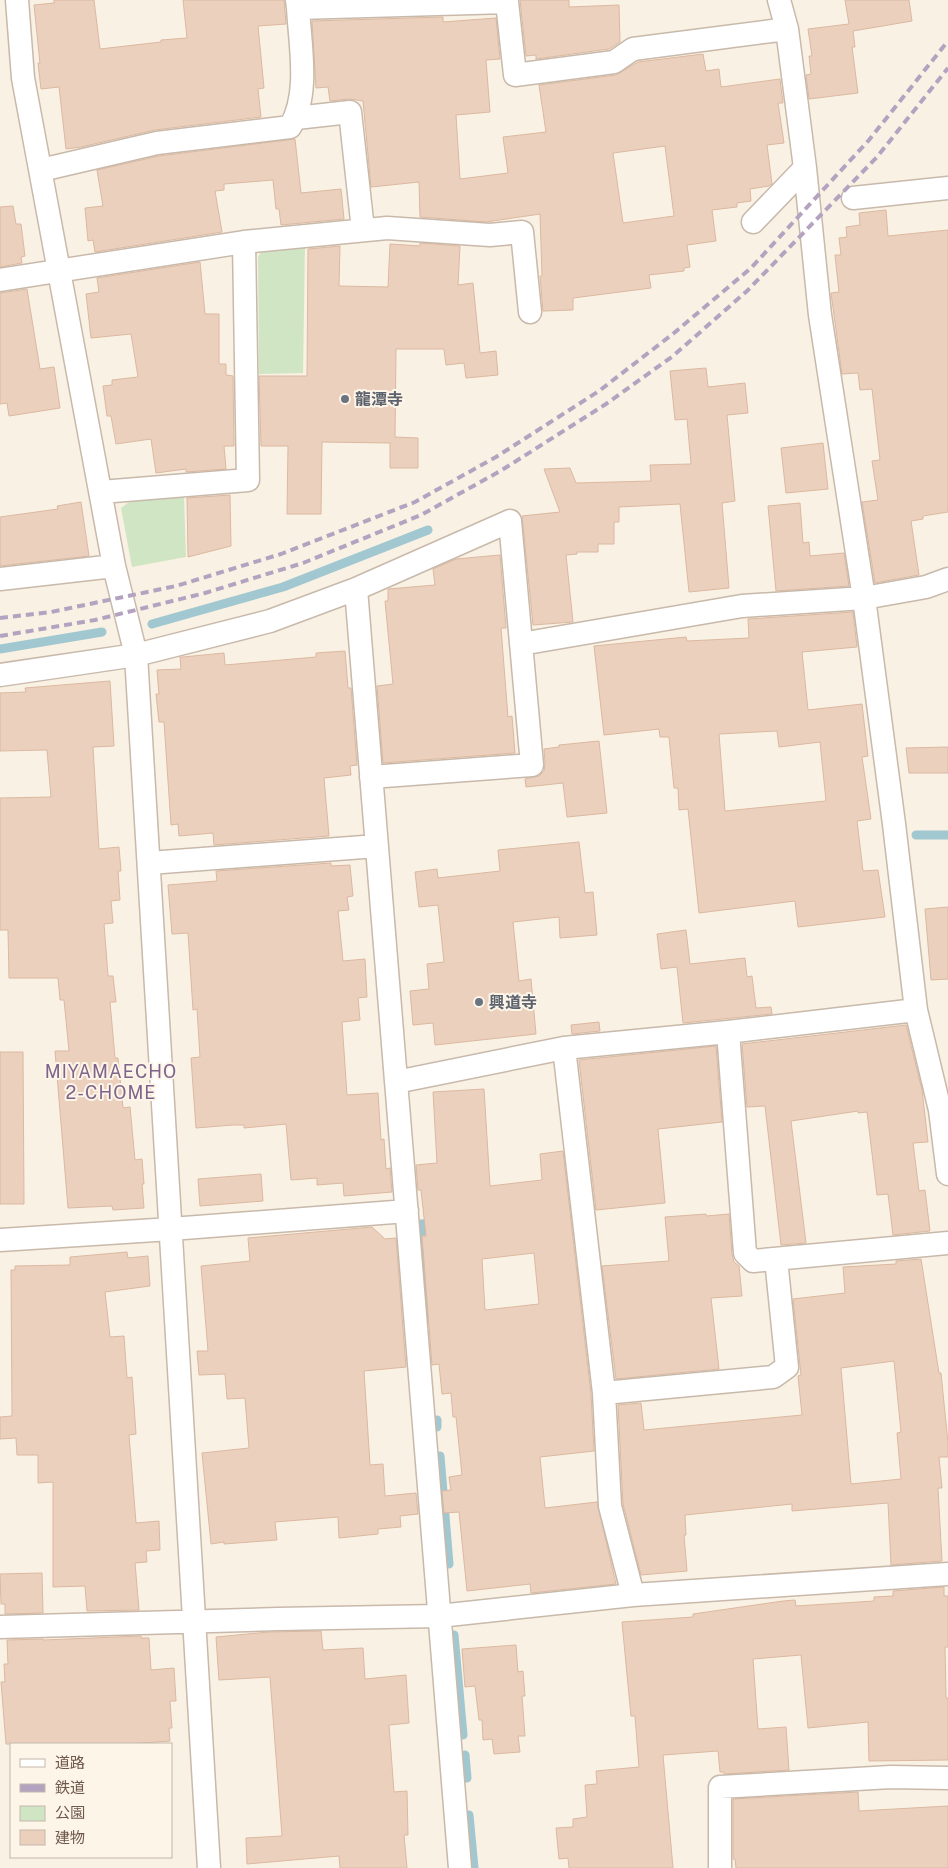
<svg xmlns="http://www.w3.org/2000/svg" width="948" height="1868" font-family="'Public Sans','Noto Sans JP',sans-serif">
<style>
.green{fill:#d0e5c3}
.lines{fill:none;stroke-linecap:round;stroke-linejoin:round}
.stream{stroke:#a1c8d0;stroke-width:9}
.building{fill:#ebd1bd;stroke:#dcb8a0;fill-rule:evenodd}
.street-casing{stroke:#c8b9ab;stroke-width:25}
.street{stroke:#fff;stroke-width:22}
.rail{stroke:#b4a3c0;stroke-width:4;stroke-dasharray:8 5;stroke-linecap:butt}
.worship-dot{fill:#6b7280;stroke:#fdf5e8;stroke-width:2}
.labels{text-anchor:middle;dominant-baseline:central;stroke-width:4;stroke-linejoin:round;paint-order:stroke}
.worship-label{font-size:16px;font-weight:bold;fill:#5b616d;stroke:#fdf5e8;text-anchor:start}
.neighbourhood-label{font-size:18px;letter-spacing:1px;fill:#7e648b;stroke:#fdf5e8}
</style>
<rect width="100%" height="100%" fill="#f9f1e3"/>
<!-- green -->
<path class="green" d="M305,244l-2,129 -44,1 -1,-117 4,-7z
M184,497l2,60 -54,10 -11,-59 12,-9z"/>
<g class="lines">
<!-- stream -->
<path class="stream" d="M152,624l131,-37 145,-57
M0,649l102,-17
M916,835h32
M428,1317l-7,-93 14,-1
M437,1420v7
M440,1456l9,108
M454,1635l9,100
M465,1755l2,23
M469,1815l5,53"/>
</g>
<!-- building -->
<path class="building" d="M54,0h40l6,49 61,-7v-2l26,-2 -4,-38h101l2,24 -28,2 6,62 -6,1 3,28 -106,13 -74,17 -15,2 -7,-62 -18,2 -3,-26h2l-6,-58 20,-2z
M520,0h49v7l50,-2 1,37 -11,7 -73,10v-4l-10,1z
M845,0h64l3,21 -59,10 2,16h-3l6,46 -49,6 -3,-24 5,-1 -2,-18h3l-4,-27 41,-5z
M443,17v5l53,-4 4,41 -14,1 4,52 -34,3 4,64 48,-6 -5,-36 43,-5 -7,-47 77,-10 22,-13 65,-8 3,17 13,-2 2,18 59,-8 3,24h-5l6,40 -17,2 5,39 -3,2 -19,3 1,12 -14,2v4l-25,3 4,31 -29,4 3,22 -6,1v3l-35,4 2,13 -78,10v12l-30,1 -3,-35h2l-2,-62 -54,8 -66,-5 -1,-35 -48,5 -8,-86 -14,-2 -19,2 -2,-14 -12,1 -4,-67zM665,146l9,70 -51,7 -10,-70z
M295,139l6,54 40,-4 3,30 -63,6 -2,-16h-3l-3,-29 -49,4v6l-9,1 7,41 -127,20 -2,-12 -5,1 -3,-33 18,-2 -6,-36 62,-14z
M13,206l3,18h5l4,32 -4,1 1,6 -22,4v-60z
M886,210l2,26 60,-6v282l-25,4v3l-12,2 8,54 -44,8 -13,-81 16,-2 -6,-39 8,-1 -8,-71 -12,1 -2,-17 -16,1 -11,-81 8,-1 -4,-37h6l-2,-17 8,-1 -1,-10 14,-2 -1,-12z
M420,243l40,3 -2,39 15,-2 7,70 16,-2 2,24 -32,3 -2,-15 -18,2 -2,-16h-48l-1,88 23,1v30h-28v-25l-68,-1 -1,72h-34l1,-68h-27l-2,-70h48l1,-127 32,-3 -1,40 49,1 2,-43 30,2z
M200,262l5,52h14v50h7v11l7,1 1,70h-10l2,23 -40,3v-3l-30,4 -5,-34 -35,5 -5,-28h-4l-4,-30 9,-1v-5l26,-3 -7,-43 -40,4 -5,-44 13,-2 -2,-14z
M27,289l13,80 14,-2 6,41 -51,8 -2,-13 -7,1v-111z
M706,368l2,19 37,-4 3,30 -21,2 8,86 -13,2 7,85 -40,4 -9,-88 -61,3v15h-5v22h-16v8h-21v2l-11,1 7,67 -40,3 -11,-109 38,-4 -16,-43 26,-1 6,15 75,-2 -1,-16 41,-1 -4,-45 -12,1 -5,-49z
M823,443l5,46 -42,4 -5,-45z
M230,495l1,51 -43,11 -1,-59z
M81,502l8,54 -89,10v-49l58,-8 -1,-3z
M800,503l3,40 6,-1 1,14 34,-3 5,33 -73,5 -8,-85z
M500,555l6,73h-5l7,89 4,-1 3,37 -132,10 -6,-77 16,-2 -8,-83h3v-12l47,-4 -2,-16 23,-10z
M853,612l4,35 -55,5 6,58 54,-6 6,52 -6,1 9,62 -14,2 6,50 15,-1 7,47 -87,10 -3,-26 -96,12 -11,-104 -9,1 -1,-22h-4l-5,-51h-9l-1,-8 -55,6 -10,-89 92,-9 1,4 62,-3 -1,-19zM777,731l2,16 41,-5 6,59 -101,10 -6,-77z
M345,651l3,37h3l6,77 -7,1 1,9 -27,3 5,58 -115,9 -1,-12 -34,3 -1,-12 -7,1 -7,-103h-5l-3,-28h3l-2,-24 24,-1 -1,-12h3l41,-4 1,12 91,-8v-4z
M110,681l4,65 -21,1 6,102 20,-2 2,24h-3l2,29 -9,1 2,22 -9,1 4,52h5l3,26h-6l5,56h3l5,50 7,-1 5,53 7,-1 2,25h-2l2,24 -31,2 -1,-4 -44,2 -13,-157h14l-5,-51h-4l-2,-22h-49l-1,-48h-8v-132l51,-1 -4,-47 -47,1v-58l26,-1 -1,-4z
M599,741l8,72 -40,4 -4,-34 -37,4 -1,-8 14,-3 5,-5 1,-7 -1,-15 15,-2v-2z
M948,747v26h-39l-3,-25z
M579,842l6,51 8,-1 4,43 -37,3 -1,-21 -46,5 6,59 12,-2 5,55 -101,11 -2,-22 -20,2 -3,-34 19,-2 -2,-25 17,-2 -6,-57 -19,2 -4,-35 22,-3 1,9 62,-7 -2,-21z
M331,863v3l19,-1 3,31 -6,1 2,13 -11,1 5,50 22,-2 2,38 -9,1 2,22 -18,2 5,73 31,-2 3,47 3,-1 2,30 4,-1 2,24 -48,4 -1,-13 -26,2v-7l-26,2 -5,-56 -42,4v-3h-11l-37,3 -5,-70 9,-1 -3,-48 -4,1 -5,-77 -16,1 -4,-49 49,-4 -1,-10z
M948,907v72l-17,1 -6,-71z
M686,930l4,34 55,-6 2,19 5,-1 4,32 15,-1 1,7 -89,9 -6,-56 -16,2 -4,-35z
M599,1022l1,9 -28,3 -1,-9z
M906,1025l16,65 6,52 -15,1 6,48 6,-1 5,41 -37,4 -5,-41 -11,1 -10,-83 -9,1v-2l-67,10 15,122 -25,2 -16,-139 -18,1 -5,-63z
M716,1046l6,76 -64,7 7,74 -69,7 -17,-150z
M0,1052h23l1,152h-24z
M484,1089l6,97 52,-6 -2,-26 23,-3 28,243 3,57 -54,6 5,51 52,-6 19,82 -85,9 -1,-9 -63,7 -8,-79 -15,1 -2,-22 9,-1 -2,-13 13,-2 -6,-58h-3l-2,-24 -9,1 -3,-30 -7,1 -10,-129h4l-5,-46h-3l-2,-25 21,-2 -4,-71zM534,1253l5,51 -54,6 -3,-51z
M261,1174l2,27 -63,5 -2,-27z
M706,1214v2l23,-2 3,40 2,8 5,4 3,30 -31,2 8,71 -103,10 -14,-113 67,-5 -4,-44z
M372,1227l13,12 11,-1 10,129 -42,4 6,94 13,-1 2,32 31,-3 2,21 -18,2 1,11 -23,2v5l-39,4 -1,-21 -63,5 2,18 -53,4v-2l-13,2 -9,-91 47,-5 -4,-50 -18,1 -2,-25 -26,1 -2,-24h11l-7,-85 49,-5 -2,-23z
M127,1252l1,6 20,-2 2,30 -45,6 5,45 14,-1 3,42 5,-1 4,57 -7,1 7,88 23,-2 1,29 -14,1 1,11 -12,1 4,47 -52,1 -2,-25 -32,1v-105l-15,1v-28h-21l-1,-17 -16,1v-22l12,-1 -1,-146h4v-4l55,-1v-8z
M921,1259l18,114h2l7,70v14h-9l3,31h-4l4,73 -51,4 -3,-62 -96,8v-7l-107,11 1,20h-2l3,36 -46,4 -18,-71 -5,-99 23,-2 3,27 158,-15 -4,-39 3,-1 -8,-76 52,-6 -2,-26 53,-3v-3zM894,1361l7,71 -4,1 4,46 -50,5 -10,-116z
M42,1573l1,40 -38,1v-10h-4l-1,-30z
M944,1587v9h4v51h-3l1,51h2v62l-79,1 -1,-39 -60,6 -7,-73 -48,4 5,70 28,-2 3,43 -65,4v-2h-4l-2,-21 -55,4 10,113h-104l-1,-10 -9,1 -3,-31 17,-1v-8l14,-2 -2,-32 12,-1 -1,-13 43,-4 -4,-51h-4l-9,-94 71,-5v-3l90,-13 12,-1 1,6 78,-5v-4l19,-1v-5z
M321,1631l2,19 40,-2 2,31 41,-4 3,48 -20,2 5,67 13,-1 1,44h-4l3,33h-67l-1,-12 -92,8 -1,-26 36,-2 -12,-159 -51,3 -3,-43 53,-5z
M141,1636v2h8l2,32 23,-2 2,33h-6l2,27h-3l1,13 -42,3h-122l-5,-62h4l-1,-18h4l-1,-24 36,-1v1z
M516,1645l2,27 5,-1 2,25h-3l3,40h-7l2,16 -26,2 -2,-15 -9,1 -1,-20h-3l-4,-34 -10,1 -3,-38z
M858,1792l1,19 89,-5v62h-212l-1,-9h-2v-60z"/>
<g class="lines">
<!-- street casing -->
<g class="street-casing">
<path id="street" d="M17,0l6,78 91,488 22,89 73,1213
M297,0l1,8 209,-6 8,73 99,-13 19,-13 154,-20
M779,0l8,29 18,139 15,147 44,283 30,226 22,186 24,100 8,64
M296,118l54,-6 13,118
M41,170l116,-27 133,-16c20,-32 10,-82 8,-119
M853,198l95,-10
M753,222l52,-54
M0,280l244,-38 143,-14 103,7 32,-3 8,80
M101,492l147,-12 -4,-238
M0,579l114,-13
M356,589l104,1279
M521,644l221,-38 122,-8 62,-11 22,-8
M0,675l136,-20 134,-34 86,-32 154,-68 22,244 -161,12
M149,863l228,-17
M728,1032l17,221 8,8 195,-18
M564,1048l40,345 6,113 23,89
M396,1082l168,-34 164,-16 188,-22
M0,1240l171,-11 236,-18
M604,1393l169,-16 14,-10 -11,-108
M0,1627l278,-8 161,-3 194,-21 315,-21
M720,1868v-81l171,-10 57,1"/>
</g>
<!-- street -->
<use href="#street" class="street"/>
<!-- rail -->
<path class="rail" d="M0,618l51,-6 125,-26 105,-32 134,-52 81,-45 103,-66 75,-58 77,-65 118,-128 79,-99
M0,636l95,-16 110,-27 98,-30 118,-48 81,-45 104,-66 67,-48 74,-65 130,-134 71,-89"/>
</g>
<!-- markers -->
<g class="worship-dot">
<circle cx="345" cy="399" r="5"/>
<circle cx="479" cy="1002" r="5"/>
</g>
<g class="labels">
<!-- worship labels -->
<g class="worship-label">
<text x="355" y="399">龍潭寺</text>
<text x="489" y="1002">興道寺</text>
</g>
<!-- neighbourhood labels -->
<g class="neighbourhood-label">
<text x="111" y="1071">MIYAMAECHO<tspan x="111" dy="21">2-CHOME</tspan></text>
</g>
</g>
<!-- legend -->
<rect x="10" y="1743" width="162" height="115" fill="#fdf5e8" stroke="#c4b7aa"/>
<rect x="20" y="1759" width="25" height="8" fill="#ffffff" stroke="#c4b7aa"/>
<text x="55" y="1768" font-size="15" fill="#6e594c">道路</text>
<rect x="20" y="1784" width="25" height="8" fill="#b4a3c0" stroke="#c4b7aa"/>
<text x="55" y="1793" font-size="15" fill="#6e594c">鉄道</text>
<rect x="20" y="1806" width="25" height="15" fill="#d0e5c3" stroke="#c4b7aa"/>
<text x="55" y="1818" font-size="15" fill="#6e594c">公園</text>
<rect x="20" y="1830" width="25" height="15" fill="#ebd1bd" stroke="#c4b7aa"/>
<text x="55" y="1843" font-size="15" fill="#6e594c">建物</text>
</svg>
